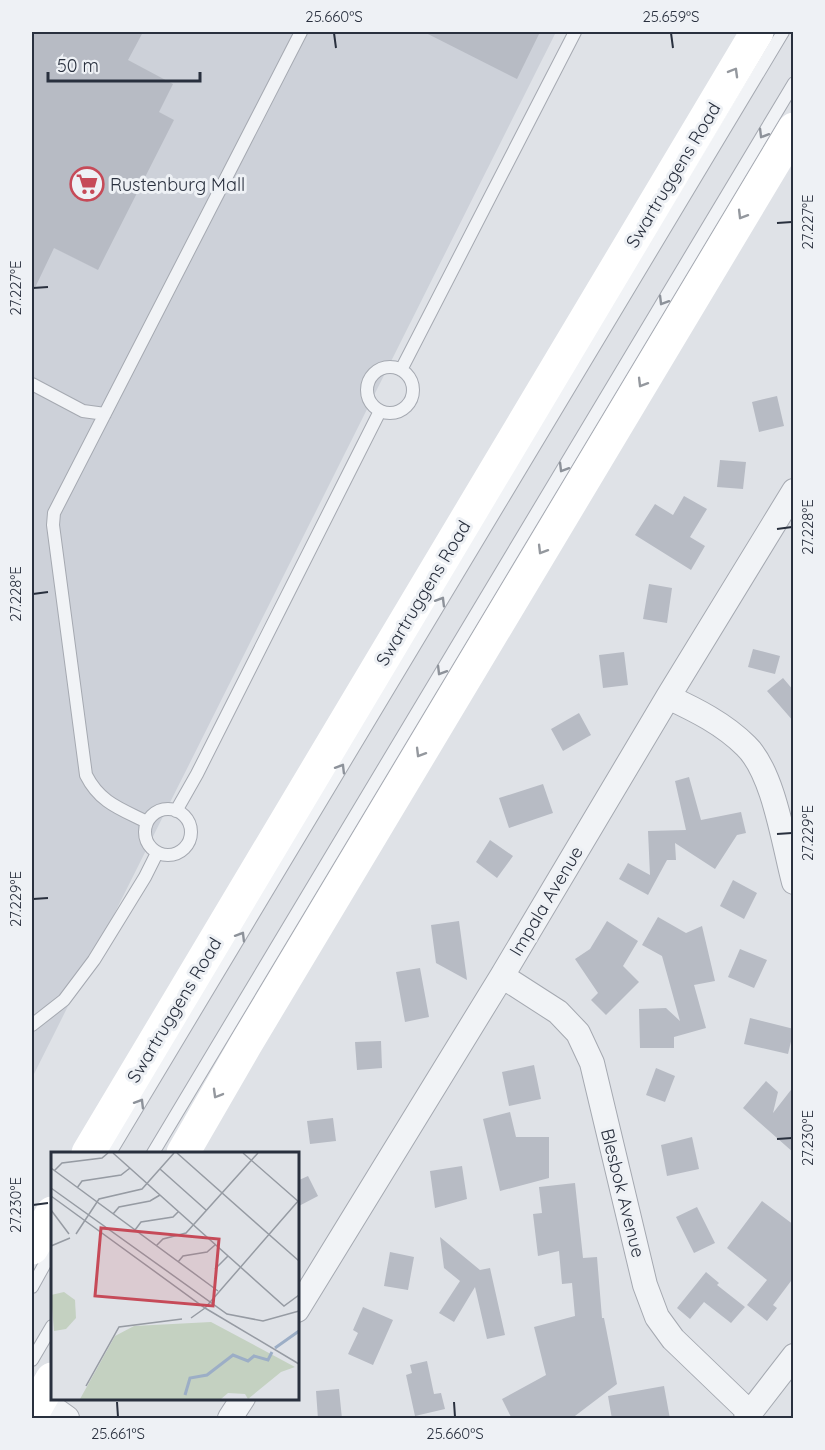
<svg xmlns="http://www.w3.org/2000/svg" width="825" height="1450" font-family="Quicksand,sans-serif">
<style>
.built{fill:#cdd1d9}
.building{fill:#b7bbc4}
.lines{fill:none;stroke-linecap:round;stroke-linejoin:round}
.service-casing{stroke:#a5a9b1;stroke-width:14}
.minor-casing{stroke:#a5a9b1;stroke-width:26}
.service{stroke:#f1f3f6;stroke-width:12}
.minor{stroke:#f1f3f6;stroke-width:24}
.secondary{stroke:#fff;stroke-width:33}
.oneway{stroke:#94989e}
.oneway2{stroke:#8d929a}
.ticks{fill:none;stroke:#29303e;stroke-width:2}
.labels{text-anchor:middle;dominant-baseline:central;stroke-width:6;stroke-linejoin:round;paint-order:stroke}
.street-label{font-size:18px;fill:#29303e;stroke:#eef1f5}
.poi-label{font-size:18px;fill:#29303e;stroke:#eef1f5;text-anchor:start}
.inset-river{fill:none;stroke:#9caec6;stroke-width:3}
.inset-road{fill:none;stroke:#969ba3;stroke-width:1.5}
.view{fill:#c64a58;fill-opacity:0.15;stroke:#c64a58;stroke-width:3}
.inset-edge{fill:none;stroke:#29303e;stroke-width:3}
.neatline{fill:none;stroke:#29303e;stroke-width:2}
.ticks-label{font-size:15px;text-anchor:middle;fill:#29303e}
</style>
<rect width="100%" height="100%" fill="#dfe2e7"/>
<!-- built -->
<path class="built" d="M32,32h524l-524,1046z"/>
<!-- building -->
<path class="building" d="M32,32h111l-15,28 45,24 -14,28 15,8 -76,150 -44,-22 -22,46z
M424,32h116l-23,47z
M777,396l7,30 -25,6 -7,-30z
M720,460l26,2 -3,27 -26,-2z
M684,496l23,13 -17,28 15,9 -14,24 -56,-35 20,-31 18,11z
M649,584l23,4 -5,35 -24,-4z
M753,649l27,7 -5,18 -27,-7z
M624,652l4,33 -25,3 -4,-33z
M783,678l11,13v31l-27,-31z
M579,713l12,22 -28,16 -12,-22z
M689,777l12,43 40,-8 5,21 -9,2 -22,34 -40,-26 1,17h-9l-19,35 -29,-16 9,-16 22,12 -2,-44 38,-1 -11,-49z
M543,784l10,29 -44,15 -10,-30z
M490,840l23,16 -16,22 -21,-16z
M733,880l24,13 -13,26 -24,-13z
M658,917l28,16 16,-7 13,55 -21,4 12,43 -32,9v11h-34l-1,-39 27,-1 14,13 -18,-65 -20,-11z
M459,921l8,59 -31,-17 -5,-38z
M607,921l31,20 -15,25 16,16 -33,33 -15,-15 7,-7 -23,-34 15,-10z
M740,949l27,11 -13,28 -26,-11z
M420,968l9,49 -24,5 -9,-50z
M750,1018l44,11 -6,25 -44,-10z
M381,1041l1,27 -25,2 -2,-28z
M534,1065l7,34 -32,7 -7,-34z
M656,1068l19,8 -10,26 -19,-7z
M766,1081l12,11 -5,21 21,-27v67l-51,-45z
M510,1112l6,25h33v41l-49,13 -17,-72z
M333,1118l3,23 -26,3 -3,-23z
M692,1137l7,32 -32,7 -6,-31z
M462,1166l5,33 -32,9 -5,-37z
M308,1176l10,20 -21,11v-26z
M575,1183l8,75 14,-1 5,61h2l13,66 -46,35h-59l-10,-20 44,-24 -12,-48 41,-11 -3,-33 -10,1 -3,-33 -21,5 -5,-42 9,-1 -3,-26z
M762,1201l32,24v52l-21,28 4,3 -10,13 -20,-16 20,-25 -40,-32z
M697,1207l18,36 -21,10 -18,-36z
M440,1237l40,33 10,-2 15,67 -18,4 -12,-52 -21,35 -15,-9 21,-32 -16,-13z
M390,1252l24,5 -6,33 -24,-4z
M706,1272l13,11 -2,2 28,22 -14,16 -27,-21 -14,17 -13,-11z
M363,1307l30,13 -20,45 -25,-11 10,-21 -5,-3z
M427,1361l7,33 7,-1 4,16 -30,7 -9,-41 6,-2 -2,-8z
M664,1386l6,33h-58l-4,-23z
M339,1389l3,30h-24l-2,-28z"/>
<g class="lines">
<!-- service casing -->
<g class="service-casing">
<path id="service" d="M367 390a23 23 0 1 1 46 0a23 23 0 1 1-46 0Z
M401,370l174,-338
M32,384l51,27 22,3
M145 832a23 23 0 1 1 46 0a23 23 0 1 1-46 0Z
M176,811l21,-37 183,-363
M147,822c-26,-13 -47,-19 -61,-47l-33,-250 1,-12 247,-481
M32,1025l32,-25 30,-40 51,-83 12,-24
M110,1153l673,-1121
M153,1153l641,-1070
M32,1287l20,-36
M32,1360l20,-34"/>
</g>
<!-- minor casing -->
<g class="minor-casing">
<path id="minor" d="M668,697c28,13 56,27 78,49 28,27 38,99 48,136
M502,976l56,36 20,21 14,30 53,222 12,32 16,22 77,74
M297,1310l205,-334 166,-279 126,-206
M32,1393l35,25
M230,1418l13,-20
M746,1418l48,-62"/>
</g>
<!-- service -->
<use href="#service" class="service"/>
<!-- minor -->
<use href="#minor" class="minor"/>
<!-- secondary -->
<path class="secondary" d="M88,1153l669,-1121
M183,1153l63,-109 548,-915
M32,1248l20,-35
M32,1414l20,-35"/>
</g>
<!-- one-way arrows -->
<defs><path id="oneway-chevron" d="M-2-3.5L2.5 0L-2 3.5" fill="none" stroke-width="1.6" stroke-linecap="round" stroke-linejoin="round" transform="scale(1.5)"/></defs>
<g class="oneway">
<use href="#oneway-chevron" transform="translate(734 72) rotate(-60)"/>
<use href="#oneway-chevron" transform="translate(742 215) rotate(121)"/>
<use href="#oneway-chevron" transform="translate(642 383) rotate(121)"/>
<use href="#oneway-chevron" transform="translate(542 550) rotate(121)"/>
<use href="#oneway-chevron" transform="translate(420 753) rotate(121)"/>
<use href="#oneway-chevron" transform="translate(217 1094) rotate(120)"/>
</g>
<g class="oneway2">
<use href="#oneway-chevron" transform="translate(763 134) rotate(121)"/>
<use href="#oneway-chevron" transform="translate(663 301) rotate(121)"/>
<use href="#oneway-chevron" transform="translate(563 468) rotate(121)"/>
<use href="#oneway-chevron" transform="translate(441 601) rotate(-59)"/>
<use href="#oneway-chevron" transform="translate(441 671) rotate(121)"/>
<use href="#oneway-chevron" transform="translate(341 768) rotate(-59)"/>
<use href="#oneway-chevron" transform="translate(241 936) rotate(-59)"/>
<use href="#oneway-chevron" transform="translate(140 1103) rotate(-59)"/>
</g>
<!-- ticks -->
<path class="ticks" d="M334,33l2,15M671,33l2,15M777,223l15,-1M33,288l15,-1M777,529l15,-2M33,594l15,-2M777,834l15,-1M33,899l15,-1M777,1139l15,-1M33,1205l15,-2M117,1402l1,15M454,1402l1,15"/>
<!-- icons -->
<defs>
<g id="supermarket-ring" transform="scale(1.725)"><circle r="9.5" fill="#eef1f5" stroke="#c64a58" stroke-width="1.5"/><path d="M-6-5.5h2.5l.6 2H6L4.5 2H-2.5L-4.4-4H-6ZM-1.5 3.2a1.3 1.3 0 1 0 .1 0ZM3 3.2a1.3 1.3 0 1 0 .1 0Z" fill="#c64a58"/></g>
</defs>
<g fill-rule="evenodd">
<use href="#supermarket-ring" x="87" y="184"/>
</g>
<g class="labels">
<!-- street labels -->
<g class="street-label">
<text transform="translate(673 175) rotate(-59)">Swartruggens Road</text>
<text transform="translate(423 593) rotate(-59)">Swartruggens Road</text>
<text transform="translate(546 901) rotate(-59)">Impala Avenue</text>
<text transform="translate(174 1010) rotate(-59)">Swartruggens Road</text>
<text transform="translate(623 1193) rotate(76)">Blesbok Avenue</text>
</g>
<!-- poi labels -->
<g class="poi-label">
<text x="110" y="184">Rustenburg Mall</text>
</g>
</g>
<!-- overview -->
<g transform="translate(51 1152)">
<rect width="248" height="248" fill="#dfe2e7"/>
<path d="M160,170l84,45 -14,5 -33,27 -3,-5 -17,-1 -7,6h-141l35,-63 19,-10z" fill="#c4d1c1"/>
<path d="M13,140l11,8 1,18 -10,11 -12,2 -3,-36z" fill="#c4d1c1"/>
<path class="inset-river" d="M224,196l24,-17M134,243l5,-17 17,-3 26,-20 15,6 6,-5 14,4 4,-8"/>
<path class="inset-road" d="M62,1l171,153 15,-11M126,1l122,108M192,1l56,49M0,16l167,123M109,17l46,41M3,19l8,-8 40,-5 6,-5M0,36l176,126 36,7 36,-10M26,36l5,-7 39,-6 9,-7M0,44l154,112 94,56M0,58l18,24M62,62l6,-7 31,-6 10,-6M84,78l6,-8 32,-5 5,-5M25,82l23,-35 43,-10 32,-36M0,94l19,-8M105,94l7,-7 23,-6 72,-80M127,110l5,-6 24,-4 8,-7M164,117l13,-13M140,166l14,-10 94,-108M35,234l33,-59 63,-8"/>
<path class="view" d="M50,76l118,11 -6,67 -118,-10z"/>
<rect width="248" height="248" class="inset-edge"/>
</g>
<!-- border -->
<rect width="825" height="1450" fill="none" stroke="#eef1f5" stroke-width="66"/>
<!-- scale -->
<path d="M48 72v9h152v-9" fill="none" stroke="#29303e" stroke-width="3"/>
<text x="57" y="72" font-size="18" fill="#29303e" stroke="#eef1f5" stroke-width="4.5" paint-order="stroke">50 m</text>
<rect x="33" y="33" width="759" height="1384" class="neatline"/>
<g class="ticks-label">
<text x="334" y="22">25.660°S</text>
<text x="671" y="22">25.659°S</text>
<text transform="translate(808 222) rotate(-90)" y="5">27.227°E</text>
<text transform="translate(16 288) rotate(-90)" y="5">27.227°E</text>
<text transform="translate(808 527) rotate(-90)" y="5">27.228°E</text>
<text transform="translate(16 594) rotate(-90)" y="5">27.228°E</text>
<text transform="translate(808 833) rotate(-90)" y="5">27.229°E</text>
<text transform="translate(16 899) rotate(-90)" y="5">27.229°E</text>
<text transform="translate(808 1138) rotate(-90)" y="5">27.230°E</text>
<text transform="translate(16 1205) rotate(-90)" y="5">27.230°E</text>
<text x="118" y="1439">25.661°S</text>
<text x="455" y="1439">25.660°S</text>
</g>
</svg>
